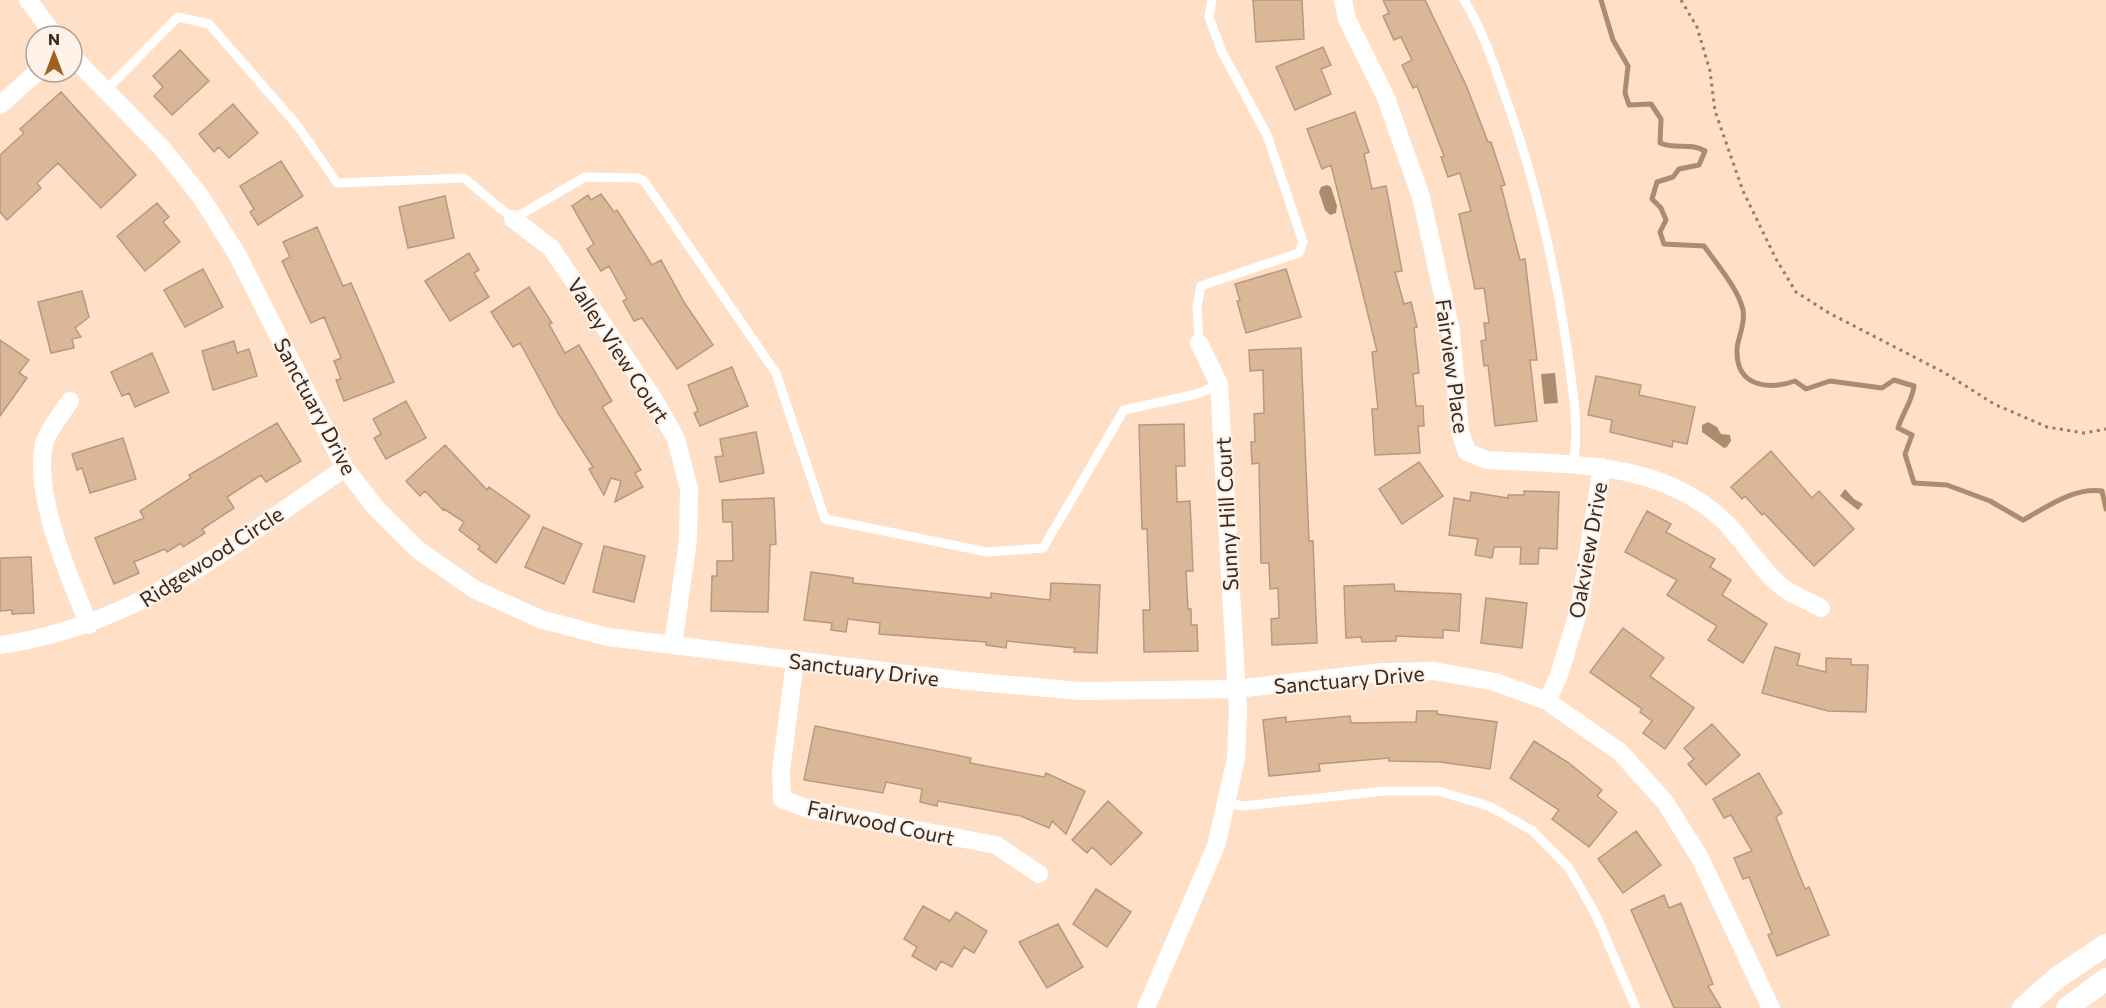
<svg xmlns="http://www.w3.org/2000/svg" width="2106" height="1008" font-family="Commissioner,sans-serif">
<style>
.water{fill:#af8b6e}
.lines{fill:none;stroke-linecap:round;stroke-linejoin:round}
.stream{stroke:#af8b6e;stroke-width:5}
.building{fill:#dbb697;stroke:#b69981;stroke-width:1.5}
.path{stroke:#937e6e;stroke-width:3;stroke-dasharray:3 4.5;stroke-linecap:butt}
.service{stroke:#fff;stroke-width:9}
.minor{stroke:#fff;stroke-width:18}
.tertiary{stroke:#fff;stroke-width:22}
.labels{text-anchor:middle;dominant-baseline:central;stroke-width:4.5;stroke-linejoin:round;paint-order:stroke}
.street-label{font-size:21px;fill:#362a21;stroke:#fef1e7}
</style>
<rect width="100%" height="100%" fill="#ffdfc6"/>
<!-- water -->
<path class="water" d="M1327,185l4,2 6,19 -1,7 -6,2 -5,-5 -6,-18 2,-5z
M1555,373l3,30 -14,1 -3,-30z
M1708,422l9,5 4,7 9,1 1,6 -4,6 -3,1 -22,-16v-7z
M1845,489l9,10 9,5 -5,6 -18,-14z"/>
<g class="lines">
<!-- stream -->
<path class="stream" d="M1601,0l12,40 15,26 -3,27 4,12 22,-1 10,15 -1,24c15,7 30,-1 45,8l-6,14 -20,4 -6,8 -16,5 -5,17 9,9 5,12 -6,12 4,12 40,2c12,17 35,44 39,64 3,16 -7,30 -6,42 0,35 32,38 58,29l11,8 24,-8 52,7 12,-8 20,6c-2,16 -11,26 -16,42l14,7 -7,19 9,29 33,2 43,16 33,19c24,-13 51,-33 79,-29l4,18"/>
</g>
<!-- building -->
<path class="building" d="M1253,0h49l2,39 -48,3z
M1383,0h42l41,85 22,57h3l14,43 -4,1 19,74 5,-1 12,101h-7l7,61 -42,5 -7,-61 -4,1 -3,-25 5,-1 -2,-17h5l-5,-35 -9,1 -16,-75 12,-3 -11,-38 -12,4 -7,-20 3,-1 -27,-70 -4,2 -11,-23 10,-5 -11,-23 -7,3 -11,-24 6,-3z
M1323,47l8,18 -10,4 10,25 -36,16 -19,-43z
M180,50l29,31 -37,34 -18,-19 9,-9 -10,-11z
M61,92l75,83 -35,33 -43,-45 -21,20 4,5 -34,32 -7,-8v-57l24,-22 -4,-4z
M233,104l25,29 -29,25 -10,-11 -5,5 -15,-18z
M1355,112l14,40 -5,2 8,35 14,-3 16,85 -7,1 9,32 7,-2 6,25 -3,1 5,45 -6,1 3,32h7l1,20h-6l2,27 -45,2 -3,-46h6l-6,-57 5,-1 -46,-186 -9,4 -15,-40z
M281,161l22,35 -45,29 -8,-13 4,-3 -14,-23z
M601,194l13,18 3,-2 35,55 9,-5 23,42 29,43 -36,24 -35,-51 -8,3 -11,-20 4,-2 -18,-33 -8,5 -14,-22 7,-5 -22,-38 16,-11 3,5z
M445,196l9,42 -46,10 -9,-41z
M157,203l12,14 -6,5 17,20 -35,29 -28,-35z
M317,227l26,59 8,-3 43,99 -50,19 -8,-21 5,-1 -7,-18 7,-3 -17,-41 -13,6 -29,-62 8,-4 -7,-15z
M469,253l10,17 -5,3 15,24 -39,24 -25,-40z
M203,269l20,38 -38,20 -21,-37z
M1286,269l15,48 -55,16 -9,-32h3l-5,-17z
M529,287l23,36 -3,1 16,29 14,-8 33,56 -10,6 39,63 -6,3 8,14 -28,15 6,-21 -10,-3 -7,17 -15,-26 4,-2 -35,-54 -38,-70 -7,4 -22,-35z
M82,291l7,26 -14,11 6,9 -9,2 2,9 -23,5 -13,-51z
M0,340l29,20 -10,13 8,5 -27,38z
M234,341l3,12 12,-4 8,27 -44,14 -11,-39z
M1301,348l8,193h4l4,102 -45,2 -1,-26 8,-1 -1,-30 -8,1 -1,-26h-8l-2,-100 -7,1 -1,-22h4l-1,-28 10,-1 -1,-43 -13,1 -1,-21z
M152,353l17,39 -34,15 -6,-14 -7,3 -11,-24z
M732,367l16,39 -48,20 -6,-13 4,-2 -10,-26z
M1596,376l45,9 -2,10 56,12 -8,37 -14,-3 -1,6 -62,-15 2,-12 -24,-5z
M406,401l20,37 -40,21 -12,-21 7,-4 -8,-15z
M277,423l24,38 -35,21 -5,-7 -34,22 7,11 -32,21 3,4 -22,14 -2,-4 -14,9 -2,-3 -31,13 5,11 -25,11 -19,-46 49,-20 -4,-7 51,-33 -2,-3z
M1184,424l1,42h-9l1,36 13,-1 3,70h-7l2,38h3v16h6l1,26 -54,1 -1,-42h7l-3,-81h-5l-3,-104z
M756,432l8,41 -44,9 -5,-25 8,-1 -3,-17z
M123,438l13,41 -46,14 -8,-25 -5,2 -5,-16z
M445,445l42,45 2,-3 41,29 -34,47 -18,-14 2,-3 -21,-16 5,-8 -20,-13 -1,1 -18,-19 -5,5 -14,-15z
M1771,451l41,47 7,-7 35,38 -40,37 -50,-53 -2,2 -17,-19 -3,3 -11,-12z
M1419,462l24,34 -41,28 -23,-35z
M1524,491l35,1 -2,57 -18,-1 -1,16h-18l1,-17h-27l-2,11 -17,-3 3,-16 -29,-4 5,-37 16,3 1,-9 37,6v-3h16z
M774,498l2,46 -6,1 -2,67 -57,-1 1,-35h5v-15h16l-1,-39h-9l-1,-22z
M1647,511l24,13 -5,8 49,27 -5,8 21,13 -9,15 45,29 -24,39 -35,-23 9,-14 -50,-31 10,-15 -52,-28z
M543,527l39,17 -18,40 -39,-17z
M604,546l41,10 -11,46 -41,-10z
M31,557l3,56 -22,1v-4l-12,1v-53z
M811,572l42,6v5l138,15v-5l59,7 1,-17 49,2 -3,68 -23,-1 1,-4 -68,-7 -1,7 -20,-3v-3l-107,-8 1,-11 -32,-4 -2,13 -15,-2 1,-7 -28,-3z
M1394,584l1,7 66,3 -2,37 -16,-1v8l-47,-2v5l-34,1 -1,-5 -15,1 -2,-52z
M1486,598l41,5 -5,45 -41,-5z
M1623,628l41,30 -14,18 44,32 -29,41 -22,-16 9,-12 -12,-9 2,-3 -52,-37z
M1775,647l25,7 -3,11 29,7v-14l25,1v6h17l-2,47 -38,-1 -66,-18z
M1417,711h20v3l60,8 -7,47 -50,-7 -51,-1v-3l-70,6 1,7 -51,5 -6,-56 23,-3v5l64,-6 1,7 65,-1z
M1712,724l28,31 -34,30 -18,-21 6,-5 -10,-11z
M815,726l156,32 -1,5 74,14 2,-4 39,18 -19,43 -14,-13 -3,7 -28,-12 -83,-15 -1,5 -17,-4 2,-13 -36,-7 -3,11 -79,-13z
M1534,741l35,22 33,27 -5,6 20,16 -28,35 -37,-28 7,-9 -49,-32z
M1759,773l23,40 -6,4 29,72 4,-2 20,48 -52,21 -9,-21 4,-2 -23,-56 -6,2 -9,-21 18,-7 -21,-36 -7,3 -11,-19z
M1108,801l34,32 -31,32 -19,-18 -5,6 -15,-13z
M1636,831l25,34 -38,28 -25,-34z
M1096,889l35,23 -24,35 -34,-23z
M1664,895l5,13 12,-5 32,81 -5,2 13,22h-47l-43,-98z
M923,906l27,15 6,-9 31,19 -13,22 -10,-6 -12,20 -11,-6 -5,9 -24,-14 5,-9 -13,-8z
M1058,924l25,43 -36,21 -28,-46z"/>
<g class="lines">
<!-- path -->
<path class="path" d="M1681,0l16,27 13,44 5,40 28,80 33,68 20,33 33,21 116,60 49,31 53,23 37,6 22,-4"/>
<!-- service -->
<path class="service" d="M1464,0c18,29 30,64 41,96 30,82 49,165 62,252 5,38 13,79 6,117
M106,90l72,-73 31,7 88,101 40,58 127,-5 49,41 72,-42 53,1 6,3 132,192 49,146 162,33 56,-4 81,-138 73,-16 22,-10
M1199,343l-2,-37 4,-20 98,-33 4,-11 -36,-107 -45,-83 -13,-35 3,-17
M1228,803l15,3 142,-15h53l51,15 44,25 36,37 27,47 40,93"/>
<!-- minor -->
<path class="minor" d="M28,0l27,36
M1343,0l4,19 39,79 35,99 30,134 9,101 7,20 20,8c85,5 176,0 240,64 18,19 37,50 58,65 11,7 24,13 36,19
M72,56l89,91 40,50 36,57 108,214 30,39 43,43 56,39 66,30 68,18 349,43 123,11 157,-2 146,-17 51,-1 61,11 52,19 73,51 45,50 35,56 71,150
M0,105l37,-33
M513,219l38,29 104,153 21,38 13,50 -1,51 -15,105
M70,401c-8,12 -22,29 -26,43 -11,50 25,133 45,181
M0,645c139,-19 233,-102 345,-177
M795,660l-14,111 1,28 29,11 185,35 43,29
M1547,701l12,-26 21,-69 22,-139
M1146,1008l70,-162 20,-87 2,-47 -19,-328 -20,-41"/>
<!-- tertiary -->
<path class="tertiary" d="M2023,1008l35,-31 48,-32
M2067,1008l39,-29"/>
</g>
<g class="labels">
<!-- street labels -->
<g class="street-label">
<text transform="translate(619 350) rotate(57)">Valley View Court</text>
<text transform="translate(1453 366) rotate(82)">Fairview Place</text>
<text transform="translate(316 406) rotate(62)">Sanctuary Drive</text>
<text transform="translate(1226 514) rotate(-93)">Sunny Hill Court</text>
<text transform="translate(1587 550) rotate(-80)">Oakview Drive</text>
<text transform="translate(211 556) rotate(-33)">Ridgewood Circle</text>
<text transform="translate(864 669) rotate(7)">Sanctuary Drive</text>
<text transform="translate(1349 679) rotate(-5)">Sanctuary Drive</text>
<text transform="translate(881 822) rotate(12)">Fairwood Court</text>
</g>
</g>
<!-- north arrow -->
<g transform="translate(54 54)"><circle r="28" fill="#fef1e7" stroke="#aea198" stroke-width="1.5"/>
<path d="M0-4.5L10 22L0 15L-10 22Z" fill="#9e6125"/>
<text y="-9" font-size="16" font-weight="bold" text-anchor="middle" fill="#362a21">N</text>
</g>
</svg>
